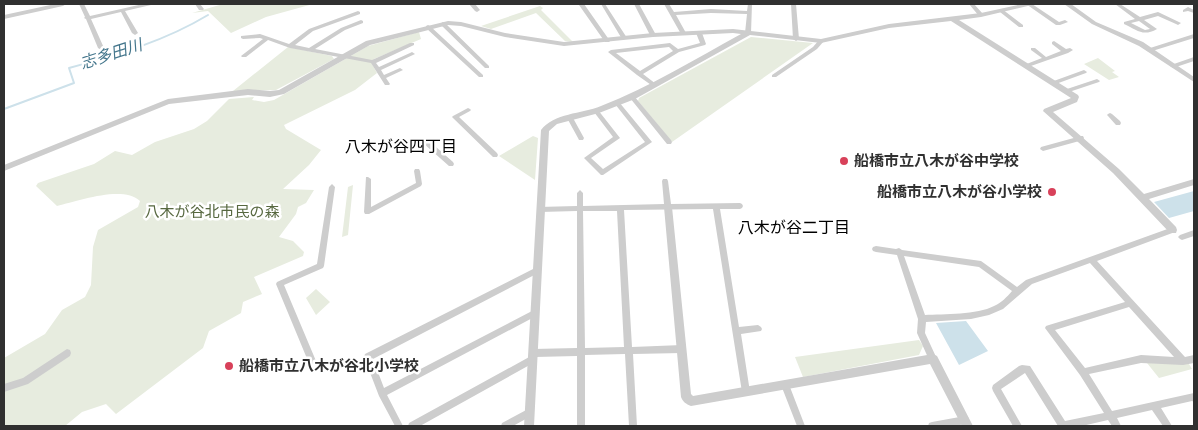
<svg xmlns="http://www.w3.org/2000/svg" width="1198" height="430" font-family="Jost,'Noto Sans JP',sans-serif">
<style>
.green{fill:#e7ecdf}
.water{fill:#cde1ea}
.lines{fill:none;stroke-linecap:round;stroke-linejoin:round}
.stream{stroke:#cde1ea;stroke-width:2}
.minor{fill:#cdcdcd;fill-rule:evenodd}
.tertiary{fill:#cdcdcd;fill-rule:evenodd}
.poi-dot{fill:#d8415a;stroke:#fff;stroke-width:2}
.labels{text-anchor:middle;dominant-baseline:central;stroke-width:5;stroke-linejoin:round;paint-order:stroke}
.poi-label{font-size:15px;font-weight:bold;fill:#303030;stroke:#fff;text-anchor:start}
.park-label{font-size:15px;fill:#576840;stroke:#fff}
.water-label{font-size:16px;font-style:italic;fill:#44768c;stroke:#fff}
.neighbourhood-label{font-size:16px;fill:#000;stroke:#fff}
</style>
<rect width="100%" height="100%" fill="#fff"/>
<!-- green -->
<path class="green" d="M223,4h90l-47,13 -35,16 -23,-22 -16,2z
M540,6l3,2 -2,2 32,32 -8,-1 -29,-28 -45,16 -10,-3z
M419,32l2,7 -47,20 -2,5 5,9 -22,17 -71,35 2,4 35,21 -12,15 -26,24 31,1 -8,13 -8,4 -2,7 -17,23 14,4 11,11 -1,4 -49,21 8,17 -19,8 -2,11 -32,18 -6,17 -87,66 -10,-10 -24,8 -17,14h-61v-68l41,-24 17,-24 23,-13 6,-12 2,-38 5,-17 40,-23 2,-6c-17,-16 -62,0 -83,5l-21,-20 2,-3 56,-19 21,-13 17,4 23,-13 39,-13 13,-8 22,-22 25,-2 -2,3 12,2 10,-2 94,-54z
M751,37l62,6 -141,99 -34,-41 1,-3z
M288,47l44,9 2,3 -58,31 -43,1z
M1098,58l17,13 -3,1 7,5 -10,3 -25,-16z
M533,136l5,2 -3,42 -36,-24z
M353,185l-5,50 -6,2 6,-50z
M316,289l14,13 -14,13 -10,-17z
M919,340l4,6 -4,9 -116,22 -8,-20z
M1147,363l42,1 3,5 -33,9z"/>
<!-- water -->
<path class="water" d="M1194,191v20l-25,7 -15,-16z
M966,321l22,30 -29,14 -23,-42z"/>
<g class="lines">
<!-- stream -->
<path class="stream" d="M4,109l70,-26 -5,-15c48,-13 96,-27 139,-53"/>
<!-- minor -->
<path class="minor" d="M79,4h5l6,12 53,-12h9l-1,1 -26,6 13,22 -3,2 -3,-2 -11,-21 -30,7 13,29 -3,2 -3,-2 -12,-29 -2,-1 1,-1z
M195,4h5l4,5 -1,1h-4z
M469,4h6l5,6 -3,2 -2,-1z
M580,4h4l26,37 -1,1h-4l-26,-37z
M601,4h4l22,34 -1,1h-4z
M634,4h5l17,31 -1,1h-4l-1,-1z
M664,4h5l5,8 37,-3 36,2 1,-7h4l-1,29 -3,2 -3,-2 2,-19 -36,-1 -35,2 10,18 -1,1h-4z
M791,4h5l3,35 -3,2 -3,-2z
M969,4h5l9,10v2h-4z
M1026,4h6l27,18 6,-2 3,2 -8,3h-4z
M1115,4h5l20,13 18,-5 23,11 -3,2 -2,-1 -18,-8 -14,4 13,9c-14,8 -20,1 -33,-5v-2l11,-3zM1139,21l11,8 -5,1 -14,-7z
M1188,7l6,3v3l-6,-2 -5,1v-2z
M1002,9l21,16v2h-4l-19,-15v-2z
M358,11l2,1v2l-47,17 -18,14 14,3 32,-20 20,-8 2,1v2l-18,7 -30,19 57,11 38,-17h4v2l-38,18 3,4 31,-14 2,-1 3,2 -34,16 3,5 16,-7 3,2 -17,8 4,6 -1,1h-4l-14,-22 -81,-15 -22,-8 -22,17h-4l-1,-1 22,-17 -3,-1 -17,1 -2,-1v-2l19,-2 29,10 20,-15z
M443,22l2,1 44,43v2h-4l-44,-43 -1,-1z
M428,25l2,1 53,49v2h-4l-53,-49v-2z
M699,31l3,2 4,11 -1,1 -26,7 -36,22 13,10v2l-2,1 -17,-12 -29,-23 3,-2 59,-7 8,6 22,-6 -4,-10zM669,47l4,4 -33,20 -24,-18z
M1194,34v4l-45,14 -3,-2 1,-1z
M821,39l3,2 -7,8 -41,28h-4v-2l41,-28 6,-7z
M1054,41l12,8 4,-1 3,2 -5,3 -40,14h-4v-2l18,-7 -11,-8v-2h4l11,9 15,-6 -9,-7v-2z
M1194,57v4l-21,7 -3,-2 1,-1z
M1084,70l3,2 -1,1 -33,12 -3,-2 1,-1z
M1097,79l3,2 -1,1 -33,11 -3,-2 1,-1z
M632,95l2,1 37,44 1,2 -1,2h-4l-37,-46 -1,-1 1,-1z
M617,101l2,1 33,40 -49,33h-2l-17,-17 29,-21 -19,-25 -1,-1 1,-1h4l22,28 -29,20 12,11 42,-27 -30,-38 -1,-1z
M468,108l2,1 1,1 -1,1 -11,6 38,36 1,2 -1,2h-4l-41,-40 1,-1z
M1110,113l2,1 8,7 1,2 -1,2h-4l-8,-9 -1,-1 1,-1z
M570,116l3,2 11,20 -1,2h-4l-1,-2 -11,-20z
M1081,136h2l1,2 -1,2 -40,11 -3,-2 1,-2z
M423,139h4l26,23 1,2 -1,2h-4l-26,-23 -1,-2z
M415,169h4l1,2 2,13 -1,2 -52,28h-4l-1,-2 2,-35h2l3,2v28l45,-24 -2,-12z
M663,179h4l1,2 3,23 69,-1 2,1 1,2 -1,2 -2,1h-20l19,118 19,-2 3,2 1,2 -1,2 -20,3 9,58 -1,3 -3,1 -3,-1 -1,-3 -29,-183 -89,1 8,137 50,-2 3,1 1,3 -1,3 -3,1 -49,1 4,72h-8l-4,-72 -40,1v71h-8v-70l-42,1 1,2 -1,3 -115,64h-12l1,-3 122,-67 -2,-3 1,-3 3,-1 44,-1v-137l-37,1 -2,-1 -1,-2 1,-2 39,-1v-13l3,-3 3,3v13l81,-2 -2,-23zM583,211h34l7,136 -39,1z
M332,184l3,3 -11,79 -1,2 -39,17 32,76 -1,3 -3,1 -3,-1 -1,-3 -32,-77 1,-2 40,-18 12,-77z
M1173,227l2,1 1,2 -1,2 -78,29 88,96 9,-2v8l-11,2 -42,-2 -52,11 23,37 82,-18v9l-2,-1 -31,7 11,18h-9l-11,-16 -35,8 4,8h-9l-4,-6 -26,6h-24l-33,-53 -24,16 21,37h-9l-20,-35 -1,-3 1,-3 26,-19 3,-1 8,1 35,55 39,-8 -24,-38 -35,-47 1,-2 3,-1 76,-23 -35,-39 -58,21 -29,25 -14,6 -18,4 -45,3 -1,11 12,26 -1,3 -3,1 -3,-1 -13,-29 1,-14 -21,-64 -21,-3 -3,-1 -1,-2 1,-2 3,-1 20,3 3,-1 3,2 79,11 36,26 9,-7zM904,256l75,11 33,24c-5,6 -11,12 -18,15 -17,9 -50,8 -69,9zM1129,307l45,50 -33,-2 -56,13 -30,-38z
M1194,230v6l-12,4 -2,-1 -2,-2 2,-2z
M537,267l3,1 1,2 -1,2 -167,87 11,29 148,-77 3,-1 3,1 1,2 -1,2 -151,80 16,31h-8l-16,-30 -15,-39 1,-3z
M67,349l3,1 1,3 -1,3 -42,28 -24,8v-8l19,-6z
M785,381l3,1 17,44h-8l-16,-41 1,-3z
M530,408l3,1 1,3 -1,3 -20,11h-12l1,-3z
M965,416l3,1 1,3 -1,3c-13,4 -27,4 -40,3l1,-3 3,-1z"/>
<!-- tertiary -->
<path class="tertiary" d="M55,4h11l-3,2 -59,13v-4z
M1022,4h11l-1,1 -51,12 -22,3 119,75 1,2 -2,5 -24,10 66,57 25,25 50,-15v6l-45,14 27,28 1,3 -1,3h-6l-57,-60 -70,-62 1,-2 27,-11 -120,-77 -62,7 -68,15 -71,-8 -115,64 -36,14 -42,11 -8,7 -15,295h-10l17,-296c13,-17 40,-16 60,-24 49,-19 94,-47 140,-72l-8,-1 -80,4 -89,9 -59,-9 -44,-11 -13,-1 -78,20 -86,49 -14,3 -22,-2 -79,9 -165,67v-6l164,-66 80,-10 22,2 9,-1 87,-49 82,-20 13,1 44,11 59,9 89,-9 80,-4 88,10 68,-15 92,-11z
M1064,4h7l25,18 47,20 51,35v5l-55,-36 -47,-22z
M668,204l3,1 1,2 19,187 2,2 240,-42 4,2 36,70h-11l-32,-62 -239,42c-5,-2 -8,-4 -10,-9l-17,-190 1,-2z"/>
</g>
<!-- markers -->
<g class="poi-dot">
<circle cx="844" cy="161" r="5"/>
<circle cx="1052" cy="192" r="5"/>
<circle cx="229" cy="366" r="5"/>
</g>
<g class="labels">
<!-- poi labels -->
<g class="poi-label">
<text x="854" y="161">船橋市立八木が谷中学校</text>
<text x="1042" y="192" text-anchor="end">船橋市立八木が谷小学校</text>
<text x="239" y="366">船橋市立八木が谷北小学校</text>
</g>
<!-- park labels -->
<g class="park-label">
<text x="212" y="212">八木が谷北市民の森</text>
</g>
<!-- water labels -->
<g class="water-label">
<text transform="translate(111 54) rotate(-18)">志多田川</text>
</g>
<!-- neighbourhood labels -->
<g class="neighbourhood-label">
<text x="401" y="146">八木が谷四丁目</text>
<text x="794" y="227">八木が谷二丁目</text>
</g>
</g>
<!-- border -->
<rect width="1198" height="430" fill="none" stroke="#303030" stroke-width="10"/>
</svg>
